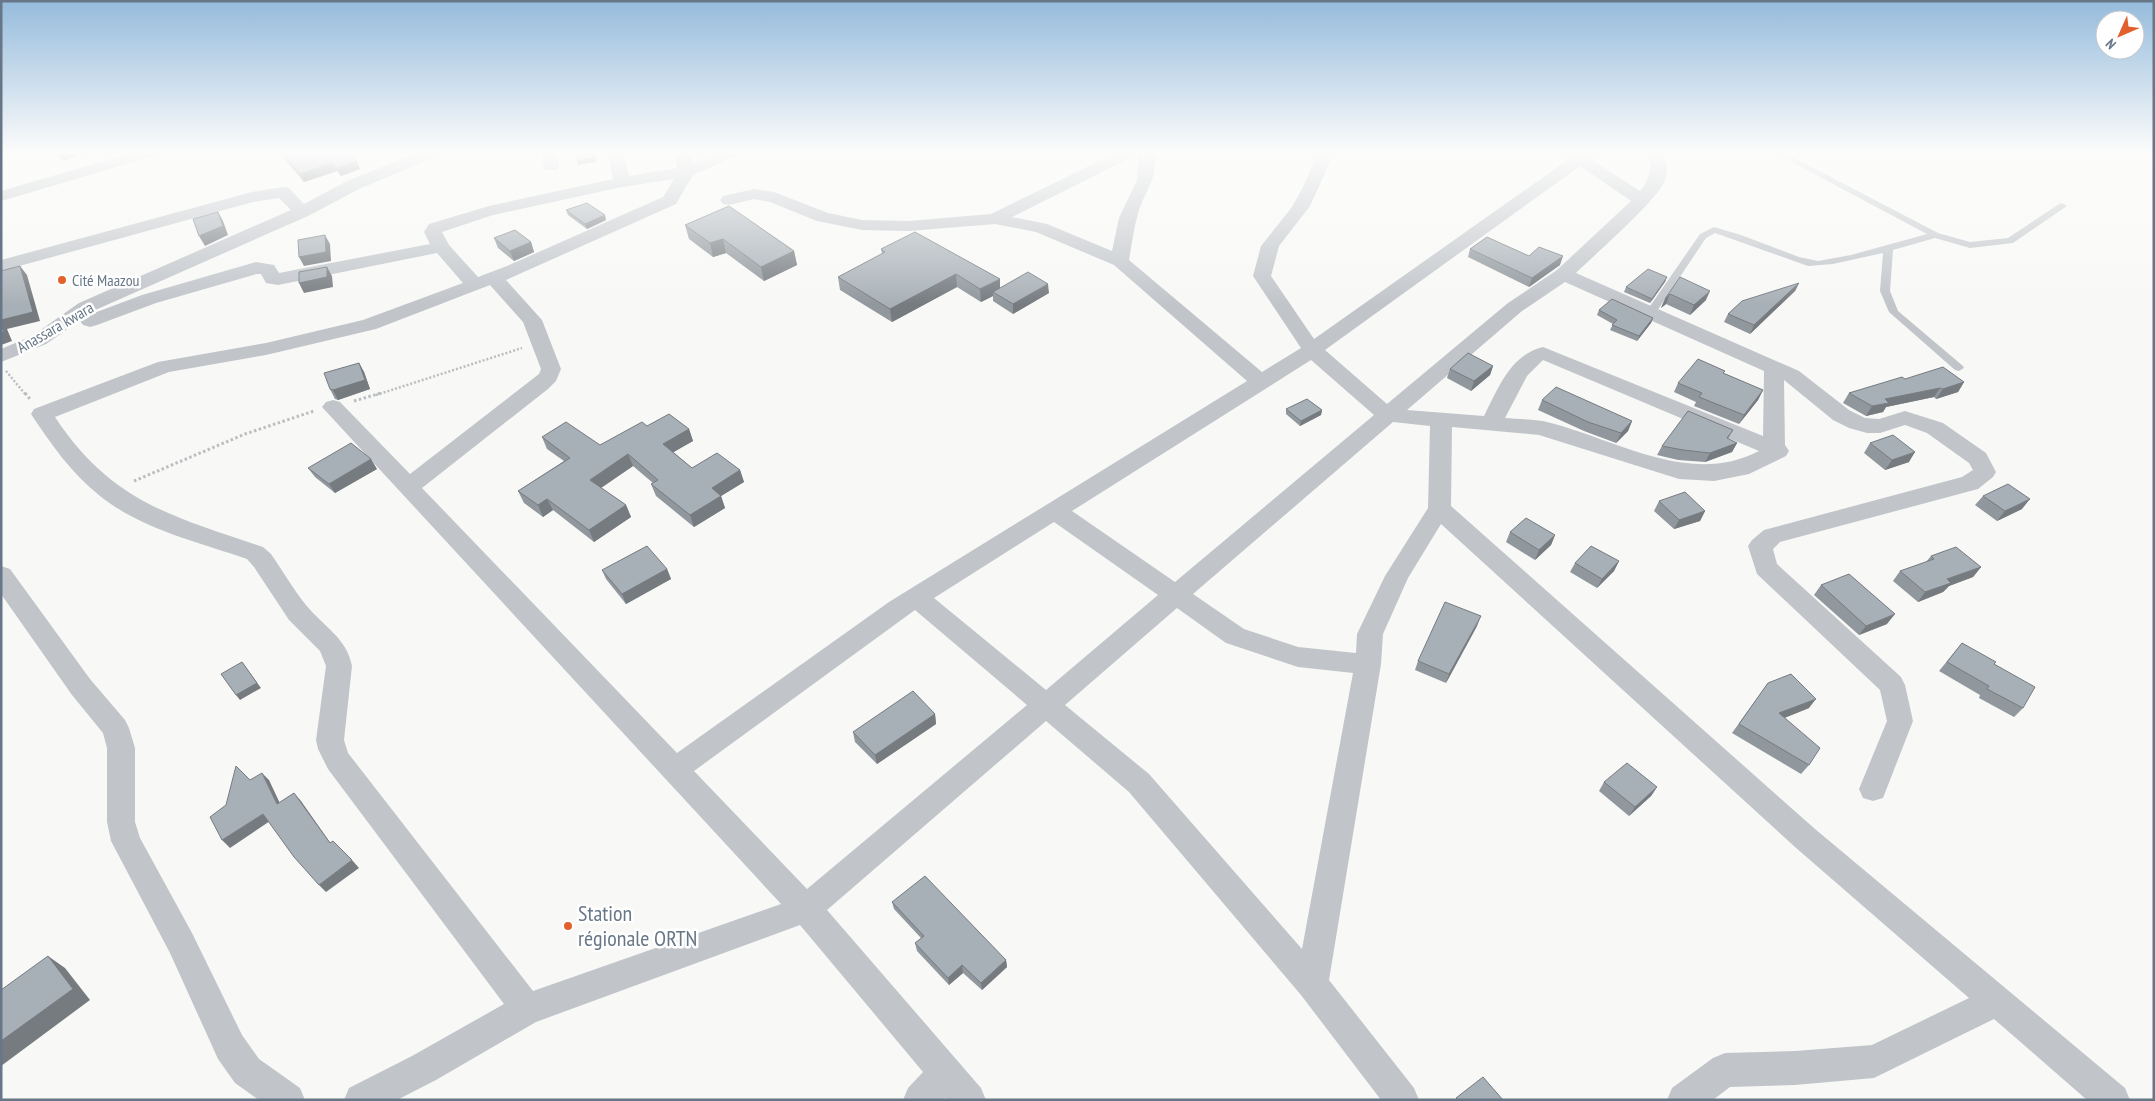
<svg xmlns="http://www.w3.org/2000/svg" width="2155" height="1101" font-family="'PT Sans Narrow',sans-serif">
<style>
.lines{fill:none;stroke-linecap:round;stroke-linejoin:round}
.path-far1{stroke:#bbbec1;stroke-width:2.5;stroke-dasharray:2 2;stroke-linecap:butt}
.path{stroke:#bbbec1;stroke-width:3;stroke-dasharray:2.5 2.5;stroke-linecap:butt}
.lane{fill:#c1c5ca;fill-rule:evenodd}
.street{fill:#c1c5ca;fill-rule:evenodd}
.wall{fill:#90979d}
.shaded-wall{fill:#767b80}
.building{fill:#a8b0b7;stroke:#767b80}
.poi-dot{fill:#e2602c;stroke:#fff;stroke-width:2}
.labels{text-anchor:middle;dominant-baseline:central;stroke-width:5;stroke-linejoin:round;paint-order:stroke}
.far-poi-label{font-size:16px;fill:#677787;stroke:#fff;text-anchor:start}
.far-street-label{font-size:16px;fill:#677787;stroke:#fff}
.near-poi-label{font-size:22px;fill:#677787;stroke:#fff;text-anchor:start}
</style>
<rect width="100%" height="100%" fill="#f8f8f6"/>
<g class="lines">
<!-- path-far1 -->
<path class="path-far1" d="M6,371l20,24
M376,395l146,-47"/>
<!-- path -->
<path class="path" d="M25,393l5,6
M354,401l27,-8
M134,481l111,-47 69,-23"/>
<!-- lane -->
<path class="lane" d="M1771,151h10l157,82 32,9 38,-4 51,-34 3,-1 5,3 -54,37 -43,5 -35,-10 -42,12 -3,41 8,20 65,55 1,2 -5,3 -4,-1 -66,-58 -9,-21 3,-38 -50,11 -25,2 -93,-33 -9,5 -51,76h-8l-1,-2 54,-78 14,-7 27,8 58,22 19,4 33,-6 76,-21z"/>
<!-- street -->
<path class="street" d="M138,151h25l-2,3 -160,47v-10z
M422,151h22l-2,3 -83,35 -51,27 -215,95 -7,5 56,-21 114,-33 18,3 5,8 151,-29 -6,-12 5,-8 60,-18 124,-27 -6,-28h16l6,25 48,-8 -2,-17h16l2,12 28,-12h22l-2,3 -48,21 -17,29 -170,76 36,40 19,49 -5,12 -8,8 -126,99 255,265 212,-151 358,-221 -133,-116 -78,-33 -41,-8 -86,7 -47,-1 -45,-9 -47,-19 -16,-3 -25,6 -6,-1 -3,-4 3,-4 31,-7 20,3 54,21 34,7 47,1 82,-7 129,-63h34c4,27 -6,35 -15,59 -5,16 -7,33 -10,50l133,112 39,-24 -48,-72 8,-30 31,-39 11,-20 11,-25 -3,-11h16l3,11 -20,44 -31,40 -8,30 43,63 255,-180 -5,-4 -1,-4h36l-8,8 49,32c10,-12 13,-26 6,-40h16c5,10 6,18 3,29 -6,19 -72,76 -89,93l223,98 50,39 16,8 14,1 26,-8 38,12 43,30 10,19 -3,5 -15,12 -198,53 -7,7 4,15 124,113 4,8 8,36 -30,77 -10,3 -10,-3 -4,-9 28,-68 -7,-31 -123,-116 -9,-28 4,-6 12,-10 198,-53 11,-7 -4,-7 -42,-30 -22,-8 -25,8h-13l-18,-5 -16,-8 -49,-40 1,65 4,6 -3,5 -37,18 -35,7 -35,-2 -140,-44 -87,-8 -1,79 364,323 310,259 5,12h-43l-93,-81 -120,59 -79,7 -65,2 -17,13h-46l5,-12 41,-30 12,-5 70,-2 77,-6 97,-47 -174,-151 -354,-323 -33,54 -25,56 -2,30 -52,316 85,108 5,12h-38l-80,-105 -172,-203 -83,-71 -219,189 154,178 5,12h-39l-2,-2 -2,2h-40l5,-12 15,-16 -123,-147 -264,97 -100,58 -39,20h-53l5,-12 63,-32 92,-52 -176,-235 -10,-20 -2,-9 10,-74 -6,-15 -31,-31 -35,-53 -7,-8c-49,-17 -106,-30 -147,-63 -29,-23 -49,-52 -69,-82l3,-5 124,-47 108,-19 97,-23 100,-37 -26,-30 -159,32 -12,-2 -5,-9h-4l-101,29 -59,22 -7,2 -7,-2 -3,-4 2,-2 -36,25 -45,18v-13l31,-13 47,-33 212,-93 -12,-12 -26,4 -252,69v-11l251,-68 31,-5 6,1 15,16 43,-23zM1138,154l-1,26 -18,38 -7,33 -65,-27 -35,-7zM1580,166l51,35 -74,69 -49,33 -121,101 -62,-54zM674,179l-11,18 -156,69 -29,11 -29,-32 -7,-13 51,-17 129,-28zM1565,282l199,89 -1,65 -220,-89c-33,8 -45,42 -59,69l-77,-6 115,-99zM490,285l33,37 18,47 -2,5 -129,100 -70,-72 -7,-2 -7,2 -4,5 459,497 -248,87 -185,-238 -4,-13 8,-74c-5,-28 -29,-40 -46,-61 -13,-16 -23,-34 -35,-51l-8,-7c-91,-31 -152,-45 -208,-130l114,-45 97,-17 110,-26zM1311,360l63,55 -199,167 -103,-71zM1543,360l216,91c-71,37 -146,-14 -216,-30 -12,-2 -26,-2 -38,-3l22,-42zM1393,422l37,4 -2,82 -43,68 -28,58 -1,19 -58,-6 -54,-18 -51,-35zM1054,522l104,73 -112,95 -112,-92zM1177,608l49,35 72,24 55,6 -51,276 -153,-175 -84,-69zM915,610l112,95 -220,184 -113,-118z
M542,151h16l1,15 -2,4h-12l-2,-4z
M1,566l9,3 80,110 35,41 4,8 6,20v74l5,16 52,95 50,102 17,24 41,29 5,12h-46l-24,-17 -17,-24 -48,-106 -59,-112 -4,-19v-74l-4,-15 -31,-38 -71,-101z"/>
</g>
<!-- wall -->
<path class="wall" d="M54,151h37l-28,10z
M278,151h73l9,18 -19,7 -4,-5 -33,11 -24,-28z
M566,210l40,10 -19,9 -19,-14z
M685,225l109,26 3,14 -33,16 -38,-28 -13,4 -24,-18z
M494,238l37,4 3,10 -20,9 -16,-13z
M881,249l119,39 49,5 -36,21 -20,-13v-5l-12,6 -24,-15 -65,35 -52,-32 -2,-13 44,-23z
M1470,249l59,7 31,9 -31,22 -61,-30z
M1667,277l-2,5 -15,21 -26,-11 2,-5z
M1680,277l26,23 -16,15 -24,-11 -5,4 4,-9z
M1799,283l-4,8 -45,43 -26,-12 4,-8z
M1599,310l54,8 -2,5 -14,18 -27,-11 3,-6 -16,-9z
M359,363l5,9 6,17 -32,11 -3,-1 -5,-10z
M1493,366l-3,9 -19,16 -24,-13 3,-9z
M1723,373l40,17 -5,10 -19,24 -45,-18 2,-4 -22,-10 4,-9z
M1905,379l59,3 -6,10 -22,7 -2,-2 -48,10 -3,5 -17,4 -23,-13 6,-10z
M1542,400l90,21 -4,10 -12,12 -32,-12 -46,-21z
M1286,409l36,1 -1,5 -21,11 -14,-12z
M647,426l42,3 4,12 -20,11 19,16 48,2 4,12 -23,14 4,12 -31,19 -38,-31 -5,-12 2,-1 -20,-17 -32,22 25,17 5,12 -37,25 -41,-32 -10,7 -19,-14 -6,-12 46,-30 -17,-12 -5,-12 58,8z
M1733,430l-5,9 9,4 -5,9 -27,10 -27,-2 -21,-5 5,-9z
M1870,443l39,19 -24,8 -21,-17z
M308,468l69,1 -42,24 -20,-16z
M1983,496l39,13 -25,12 -22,-16z
M1659,501l46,10 -5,10 -26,8 -20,-18z
M1510,532l45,3 -4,10 -16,15 -29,-18z
M1931,556l50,11 -8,10 -24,9 -6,6 -25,10 -25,-21 7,-10 26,-9z
M1619,561l-5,10 -17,17 -27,-16 5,-9z
M667,569l4,10 -45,25 -20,-25 -4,-9z
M1821,585l66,39 -28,11 -45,-40z
M1477,626l-31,57 -31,-13 3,-9z
M1962,643l32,21 29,44 -9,9 -35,-19 1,-3 -41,-24z
M1768,683l41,25 -25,10 25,47 -8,9 -69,-41z
M935,714l1,10 -59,40 -22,-22 -2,-10z
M1604,782l53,5 -6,9 -22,20 -30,-25z
M892,902l114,58 1,7 -25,23 -19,-17 -14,12 -32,-34 -2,-8 6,-5 -27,-29z"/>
<!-- shaded-wall -->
<path class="shaded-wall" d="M62,151h29l-28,10 -6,-9z
M594,151h1l1,11 -18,3 -1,-4z
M357,161l3,8 -19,7 -4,-8z
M332,163l5,8 -33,11 -4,-8z
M218,212l5,9 5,14 -23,11 -6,-10z
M605,215l1,5 -19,9 -2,-5z
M325,235l5,9 1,17 -27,5 -5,-9z
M723,239l3,14 -13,4 -3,-14z
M531,242l3,10 -20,9 -4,-10z
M794,251l3,14 -33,16 -3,-14z
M1563,256l-3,9 -31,22 3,-9z
M20,266l7,9 13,46 -33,8 5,12 -11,4v-25z
M327,267l5,9 1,11 -29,6 -5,-10z
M956,274l1,13 -65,35 -2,-13z
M1667,277l-2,5 -15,21 2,-4z
M1000,279v13h-7v4l-12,6 -1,-13z
M1799,283l-4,8 -45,43 4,-9z
M1048,284l1,9 -36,21v-10z
M1710,291l-4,9 -16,15 4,-10z
M1670,294l-4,10 -5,4 4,-9z
M1653,318l-2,5 -14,18 2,-5z
M359,363l5,9 6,17 -32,11 -5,-10z
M1493,366l-3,9 -19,16 3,-10z
M1964,382l-6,10 -22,7 7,-10z
M1940,388l-6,9 -48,10 -3,5 -17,4 6,-10 13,-7z
M1763,390l-5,10 -19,24 5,-9z
M1322,410l-1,5 -21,11 1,-5z
M1632,421l-4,10 -12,12 5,-10z
M689,429l4,12 -26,15 -4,-12z
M1737,443l-5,9 -27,10 5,-9z
M1915,452l-6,10 -24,8 7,-10z
M628,454l5,12 -38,26 -5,-12z
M371,459l6,10 -42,24 -6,-9z
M740,470l4,12 -23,14 4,12 -31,19 -4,-12 22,-27z
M547,499l6,11 -10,7 -5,-12z
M2030,499l-8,10 -25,12 8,-10z
M626,505l5,12 -37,25 -5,-12z
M1705,511l-5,10 -26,8 5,-9z
M1555,535l-4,10 -16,15 4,-10z
M1619,561l-5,10 -17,17 5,-9z
M1981,567l-8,10 -24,9 -6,6 -25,10 7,-10 22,-13z
M667,569l4,10 -45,25 -4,-10z
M1895,614l-8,10 -28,11 7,-9z
M1481,616l-4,10 -31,57 3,-9z
M242,662l19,26 -21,12 -4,-5z
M1816,699l-7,9 -37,15 7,-10z
M935,714l1,10 -59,40 -2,-9z
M262,773l7,7 15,32 -7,-8z
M1657,787l-6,9 -22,20 6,-9z
M294,793l7,8 35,50 -6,-8z
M263,814l7,7 -40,27 -8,-8z
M352,860l7,8 -33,24 -7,-7z
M48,956l17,12 25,32 -89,66v-25z
M1006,960l1,7 -25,23 -1,-7z
M962,965l1,8 -14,12 -1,-7z"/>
<!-- building -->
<path class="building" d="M280,151h71l6,10 -20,7 -5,-5 -32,11z
M575,151h19l1,7 -18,3z
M587,203l18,12 -20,9 -19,-14z
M729,206l65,45 -33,16 -38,-28 -13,4 -25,-18z
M218,212l5,14 -24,10 -6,-17z
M515,230l16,12 -21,9 -16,-13z
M915,232l85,47 -20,10 -24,-15 -66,35 -52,-32 47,-25 -4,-3z
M325,235l1,17 -27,5 -1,-17z
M1487,237l42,19 10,-9 24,9 -31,22 -62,-29z
M20,266l13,46 -32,8v-49z
M327,267v10l-28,6v-11z
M1648,269l19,8 -15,22 -26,-12z
M1028,272l20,12 -35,20 -20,-12z
M1680,277l30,14 -16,14 -24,-11 -5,5z
M1799,283l-45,42 -26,-11 14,-13z
M1612,299l41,19 -14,18 -27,-11 5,-5 -18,-10z
M1,325l3,7 -3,1z
M1468,353l25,13 -19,15 -24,-12z
M1698,359l27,12 -2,2 40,17 -19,25 -45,-18 3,-4 -24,-10z
M359,363l6,17 -32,10 -3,-1 -6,-16z
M1943,367l21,15 -21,7 -3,-1 -55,11 4,4 -17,3 -23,-13 53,-16 3,2z
M1556,387l76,34 -11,12 -33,-11 -46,-22z
M1307,399l15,11 -21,11 -15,-12z
M1688,411l45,19 -6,8 10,5 -27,10 -27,-3 -21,-4z
M669,414l20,15 -26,15 29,24 25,-15 23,17 -28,18 9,8 -31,19 -39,-31 7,-4 -30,-26 -38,26 36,25 -37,25 -42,-31 -9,6 -20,-14 52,-33 -28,-21 24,-15 34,23 42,-23 5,4z
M1893,435l22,17 -23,8 -22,-17z
M351,443l20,16 -42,25 -21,-16z
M2008,484l22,15 -25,12 -22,-15z
M1685,492l20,19 -26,9 -20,-19z
M1526,518l29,17 -16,15 -29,-18z
M647,546l20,23 -45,25 -20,-24z
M1591,546l28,15 -17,18 -27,-16z
M1956,547l25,20 -34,12 4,4 -26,9 -25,-21 34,-12 -3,-3z
M1849,574l46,40 -29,12 -45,-41z
M1445,602l36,14 -32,58 -31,-13z
M1962,643l34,19 -2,2 41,23 -12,21 -36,-19 2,-3 -42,-24z
M242,662l15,21 -21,12 -15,-21z
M1791,674l25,25 -37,14 41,35 -11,17 -70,-41 29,-41z
M913,691l22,23 -60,41 -22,-23z
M1627,763l30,24 -22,20 -31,-25z
M236,766l14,14 12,-7 15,31 17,-11 36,50 3,-2 19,19 -33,25 -25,-28 -31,-43 -41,26 -12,-23 16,-12z
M925,876l81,84 -25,23 -19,-18 -14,13 -33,-35 9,-7 -32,-34z
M48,956l25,33 -72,52v-51z
M1483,1077l20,23h-45l-2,-2z"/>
<!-- sky -->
<linearGradient id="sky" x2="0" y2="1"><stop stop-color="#95bbdc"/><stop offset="0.5" stop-color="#fcfcfb"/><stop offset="1" stop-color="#fcfcfb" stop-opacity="0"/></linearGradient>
<rect width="2155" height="305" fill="url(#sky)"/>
<!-- markers -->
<g class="poi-dot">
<circle cx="62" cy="280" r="5"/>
<circle cx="568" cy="926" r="5"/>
</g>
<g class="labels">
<!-- far-poi labels -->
<g class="far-poi-label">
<text x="72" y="280">Cité Maazou</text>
</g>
<!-- far-street labels -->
<g class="far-street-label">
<text transform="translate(55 327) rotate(-30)">Anassara kwara</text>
</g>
<!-- near-poi labels -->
<g class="near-poi-label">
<text x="578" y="913">Station<tspan x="578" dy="25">régionale ORTN</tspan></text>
</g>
</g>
<!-- border -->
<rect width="2155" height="1101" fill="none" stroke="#677787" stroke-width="5"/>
<!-- north arrow -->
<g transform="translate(2120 35) rotate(225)"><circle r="24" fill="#ffffff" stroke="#c2c9cf"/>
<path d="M0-4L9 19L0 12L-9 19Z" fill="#e2602c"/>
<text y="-8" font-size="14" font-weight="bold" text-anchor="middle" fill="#677787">N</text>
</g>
</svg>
